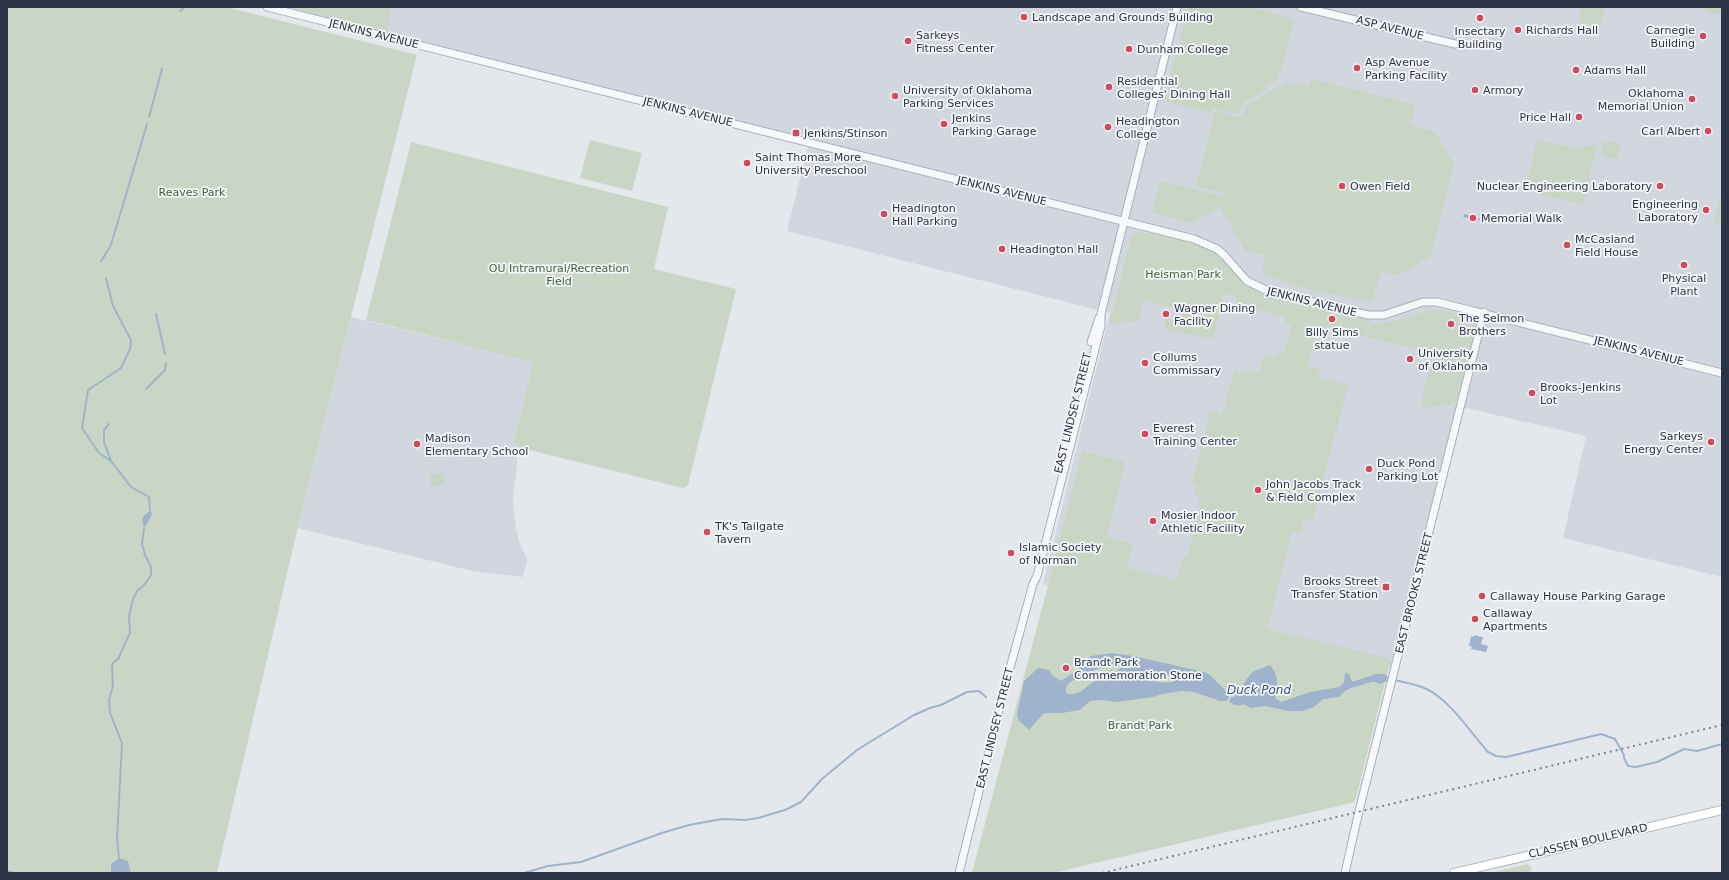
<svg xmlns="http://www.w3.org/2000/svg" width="1729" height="880" font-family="'DejaVu Sans',sans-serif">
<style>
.built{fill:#d2d6de}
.green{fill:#c9d6c5}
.water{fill:#9fb4cc;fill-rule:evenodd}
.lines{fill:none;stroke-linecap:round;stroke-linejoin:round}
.stream{stroke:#9fb4cc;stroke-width:2}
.tertiary-casing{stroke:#a9aeb7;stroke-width:9}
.secondary-casing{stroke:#a9aeb7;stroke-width:10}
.tertiary{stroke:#f7f8fa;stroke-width:7}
.secondary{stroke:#fff;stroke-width:8}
.rail{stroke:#7d8696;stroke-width:2;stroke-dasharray:2 4;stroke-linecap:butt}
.poi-dot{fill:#d1495b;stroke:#f4f6f9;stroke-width:1.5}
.labels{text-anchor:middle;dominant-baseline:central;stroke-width:3.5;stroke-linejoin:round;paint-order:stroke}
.poi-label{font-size:11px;fill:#2b3445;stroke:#f4f6f9;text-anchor:start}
.street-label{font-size:11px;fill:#2b3445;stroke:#f4f6f9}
.park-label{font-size:11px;fill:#3f6138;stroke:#f4f6f9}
.water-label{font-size:12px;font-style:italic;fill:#34527a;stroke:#f4f6f9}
</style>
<rect width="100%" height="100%" fill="#e4e7ec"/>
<!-- built -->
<path class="built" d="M282,7h1440v570l-159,-39 23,-102 -129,-30 -65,262 -349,-84 67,-271 -323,-82 23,-92z
M351,317l182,45 -19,78 3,7v19l-4,33 3,30 4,15 7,15 -4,18 -51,-6 -174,-43z"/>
<!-- green -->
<path class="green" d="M7,7h219l191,48 -121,480 -79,338h-210z
M298,7h94l-6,26 -89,-22z
M1188,7h61l45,12 -14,55h-2l-2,8 -7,-1 -3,9 -24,14 -3,10 -26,-6 -1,5 -48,-12z
M1582,7h23l-5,21 -22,-6z
M1702,7h20v8l-14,-3z
M1311,79l105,26 -5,20 24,7 19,32 -23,92 -33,19 -17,-3 -9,30 -58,-11 -53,-17 5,-19 -21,-5 -25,-43 -27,16 -41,-10 8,-32 62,15 1,-3 -27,-7 19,-75 27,7 3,-12 42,-24 22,5z
M590,140l52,13 -10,38 -52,-13z
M1537,140l36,8 24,-3 -14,60 -58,-14z
M1611,141l10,2 -4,16 -16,-4 2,-12z
M411,142l257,65 -14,62 82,20 -48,196 -5,3 -166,-41 -3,-7 19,-78 -167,-42z
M1722,191v32l-8,-1z
M1140,232l54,7 23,10 41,38 113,29 -6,21 -47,-12 -10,41 12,3 -2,9 30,7 -35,136 -9,-2 -4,15 -8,-2 -25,97 124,30 -36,143 -302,71h-81l78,-295 32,-127 43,11 -18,75 26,7 -6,24 50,12 6,-24 4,1 13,-52 -2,-1 2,-7 -6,-2 2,-10 -4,-1 18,-72 12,3 12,-45 9,2 1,-2 15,3 5,-18 12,3 2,-6 6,2 7,-29 -6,-2 1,-6 -50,-12 1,-8 -13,-3 -11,45 -49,-10 2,-11 11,3 3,-11 -37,-10 -5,23 -16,-3 -2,5 -8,-2 -2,-2 21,-85 4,-3 1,2z
M1430,310h11l36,9 -21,84 -30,5 -3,-1 -2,-3 12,-51 -67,-16 4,-13 20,-2z
M443,473l2,11 -14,3 -2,-12z
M1528,864l3,3v6h-42z"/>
<!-- water -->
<path class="water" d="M1464,214l18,5v2l-19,-4z
M148,512h3l1,2 -8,15 -2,-11z
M1474,635l9,2 -2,7 7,2 -2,6 -15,-3 1,-2 -3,-1 2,-10 3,1z
M1112,653l21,3 71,16 6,3 20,20 -3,6h-7l-26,-9 -12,-1 -20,3 -9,3 -37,5 -14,-2 -12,1 -10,9 -18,3h-18l-15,17 -10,-9 -2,-6 7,-34 14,-13 11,2 4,6 8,5 18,-12 12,-13zM1121,662l2,5c-9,6 -19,9 -28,14 -11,6 -13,14 -27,13l-2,-2c0,-3 0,-6 3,-9 6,-5 44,-22 52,-21zM1150,674c8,0 21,-1 26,6 -7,4 -20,3 -27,-1z
M1270,665c8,9 9,21 5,33l6,4 29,-10 29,-5 5,-5 1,-9 4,1 3,8 24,-8h9l3,3 -1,4 -7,3 -5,-2h-3l-21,6 -6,3 -6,6 -16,2 -9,8 -12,4h-14l-22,-5 -15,2 -7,-4c-7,3 -9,1 -15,-2l2,-5h3l18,-25z
M119,858l9,3 3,12h-20v-9z"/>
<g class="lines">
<!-- stream -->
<path class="stream" d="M180,11l5,-4
M149,117l13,-48
M101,261l9,-14 7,-22 30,-101
M106,278l7,28 18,34 -1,9 -9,19 -33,22 -6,38 17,25 12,8
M156,314l9,40
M146,389l19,-19 1,-7
M109,424l-5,6v12l7,19 20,26 18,10 1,14
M1394,680c14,3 30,6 41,14 21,15 36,39 53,58l8,4 10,1 95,-23 14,5 9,16v3l4,8 8,1 21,-5 27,-13 13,2 25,-7
M119,858l-2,-19 5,-96 -12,-30 -1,-13 4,-15 -1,-17 1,-5 5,-4 12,-26 -1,-17 4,-17 4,-8 8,-7 6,-9v-8l-6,-12 -3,-11 2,-15
M7,871l7,2
M524,873l24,-7 33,-4 81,-29 27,-8 33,-6 23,1 13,-2 27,-8 16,-8 21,-23 35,-29 57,-35 16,-7 11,-3 26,-13 12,-1 7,6"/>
<!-- tertiary casing -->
<g class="tertiary-casing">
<path id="tertiary" d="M267,7l927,232 23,10 7,6 23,26 21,10 100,24h16l39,-13h14l285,71
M1301,7l154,37
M1091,342l8,-24
M1061,464l8,-33
M959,873l45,-183 29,-106 4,-8 64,-250v-12l76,-307
M1345,873l14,-62 125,-499"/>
</g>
<!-- secondary casing -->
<g class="secondary-casing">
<path id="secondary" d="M1454,873l268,-63"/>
</g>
<!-- tertiary -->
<use href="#tertiary" class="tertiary"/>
<!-- secondary -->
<use href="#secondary" class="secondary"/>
<!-- rail -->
<path class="rail" d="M1102,873l620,-148"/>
</g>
<!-- markers -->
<g class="poi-dot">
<circle cx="1024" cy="17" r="4"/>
<circle cx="1480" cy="18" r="4"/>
<circle cx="1518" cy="30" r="4"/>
<circle cx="1703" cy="36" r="4"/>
<circle cx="908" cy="41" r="4"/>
<circle cx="1129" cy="49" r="4"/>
<circle cx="1357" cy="68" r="4"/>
<circle cx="1576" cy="70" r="4"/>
<circle cx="1109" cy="87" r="4"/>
<circle cx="1475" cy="90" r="4"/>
<circle cx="895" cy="96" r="4"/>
<circle cx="1692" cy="99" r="4"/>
<circle cx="1579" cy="117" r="4"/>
<circle cx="944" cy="124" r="4"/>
<circle cx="1108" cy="127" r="4"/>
<circle cx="1708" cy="131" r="4"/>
<rect x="792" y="129" width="8" height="8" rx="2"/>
<circle cx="747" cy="163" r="4"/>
<circle cx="1342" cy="186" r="4"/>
<circle cx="1660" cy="186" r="4"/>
<circle cx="1706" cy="210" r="4"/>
<circle cx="884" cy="214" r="4"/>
<circle cx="1473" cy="218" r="4"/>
<circle cx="1567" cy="245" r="4"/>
<circle cx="1002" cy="249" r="4"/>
<circle cx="1684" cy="265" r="4"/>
<circle cx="1166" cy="314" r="4"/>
<circle cx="1332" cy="319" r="4"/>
<circle cx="1451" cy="324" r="4"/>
<circle cx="1410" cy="359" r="4"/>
<circle cx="1145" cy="363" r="4"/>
<circle cx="1532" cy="393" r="4"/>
<circle cx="1145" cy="434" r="4"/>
<circle cx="1711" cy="442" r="4"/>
<circle cx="417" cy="444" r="4"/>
<circle cx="1369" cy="469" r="4"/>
<circle cx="1258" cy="490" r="4"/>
<circle cx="1153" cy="521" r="4"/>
<circle cx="707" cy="532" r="4"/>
<circle cx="1011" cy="553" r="4"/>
<rect x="1382" y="583" width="8" height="8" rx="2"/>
<circle cx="1482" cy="596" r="4"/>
<circle cx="1475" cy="619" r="4"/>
<circle cx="1066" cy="668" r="4"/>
</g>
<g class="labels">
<!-- poi labels -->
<g class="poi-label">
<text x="1032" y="17">Landscape and Grounds Building</text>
<text x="1526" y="30">Richards Hall</text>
<text x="1695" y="30" text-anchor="end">Carnegie<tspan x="1695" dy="13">Building</tspan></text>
<text x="1480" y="31" text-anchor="middle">Insectary<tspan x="1480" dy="13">Building</tspan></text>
<text x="916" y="35">Sarkeys<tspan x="916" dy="13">Fitness Center</tspan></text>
<text x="1137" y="49">Dunham College</text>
<text x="1365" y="62">Asp Avenue<tspan x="1365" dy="13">Parking Facility</tspan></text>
<text x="1584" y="70">Adams Hall</text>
<text x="1117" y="81">Residential<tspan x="1117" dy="13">Colleges' Dining Hall</tspan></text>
<text x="903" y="90">University of Oklahoma<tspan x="903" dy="13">Parking Services</tspan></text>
<text x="1483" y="90">Armory</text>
<text x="1684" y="93" text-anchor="end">Oklahoma<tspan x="1684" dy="13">Memorial Union</tspan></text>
<text x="1571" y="117" text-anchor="end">Price Hall</text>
<text x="952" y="118">Jenkins<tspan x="952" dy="13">Parking Garage</tspan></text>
<text x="1116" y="121">Headington<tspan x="1116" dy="13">College</tspan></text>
<text x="1700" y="131" text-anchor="end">Carl Albert</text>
<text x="804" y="133">Jenkins/Stinson</text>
<text x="755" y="157">Saint Thomas More<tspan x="755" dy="13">University Preschool</tspan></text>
<text x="1350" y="186">Owen Field</text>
<text x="1652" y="186" text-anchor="end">Nuclear Engineering Laboratory</text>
<text x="1698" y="204" text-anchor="end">Engineering<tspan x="1698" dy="13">Laboratory</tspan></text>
<text x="892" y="208">Headington<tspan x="892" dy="13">Hall Parking</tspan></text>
<text x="1481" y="218">Memorial Walk</text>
<text x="1575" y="239">McCasland<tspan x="1575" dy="13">Field House</tspan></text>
<text x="1010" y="249">Headington Hall</text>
<text x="1684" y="278" text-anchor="middle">Physical<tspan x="1684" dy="13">Plant</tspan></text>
<text x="1174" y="308">Wagner Dining<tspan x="1174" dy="13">Facility</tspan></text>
<text x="1459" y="318">The Selmon<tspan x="1459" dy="13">Brothers</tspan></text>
<text x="1332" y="332" text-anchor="middle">Billy Sims<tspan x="1332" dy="13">statue</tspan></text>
<text x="1418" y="353">University<tspan x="1418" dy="13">of Oklahoma</tspan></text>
<text x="1153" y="357">Collums<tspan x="1153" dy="13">Commissary</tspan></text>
<text x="1540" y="387">Brooks-Jenkins<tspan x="1540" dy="13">Lot</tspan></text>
<text x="1153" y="428">Everest<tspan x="1153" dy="13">Training Center</tspan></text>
<text x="1703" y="436" text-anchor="end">Sarkeys<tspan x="1703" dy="13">Energy Center</tspan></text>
<text x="425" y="438">Madison<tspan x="425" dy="13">Elementary School</tspan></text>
<text x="1377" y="463">Duck Pond<tspan x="1377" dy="13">Parking Lot</tspan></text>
<text x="1266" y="484">John Jacobs Track<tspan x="1266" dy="13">&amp; Field Complex</tspan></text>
<text x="1161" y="515">Mosier Indoor<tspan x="1161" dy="13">Athletic Facility</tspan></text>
<text x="715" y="526">TK's Tailgate<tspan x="715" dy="13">Tavern</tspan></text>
<text x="1019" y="547">Islamic Society<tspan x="1019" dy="13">of Norman</tspan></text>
<text x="1378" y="581" text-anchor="end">Brooks Street<tspan x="1378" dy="13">Transfer Station</tspan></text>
<text x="1490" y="596">Callaway House Parking Garage</text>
<text x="1483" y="613">Callaway<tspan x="1483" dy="13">Apartments</tspan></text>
<text x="1074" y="662">Brandt Park<tspan x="1074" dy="13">Commemoration Stone</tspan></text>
</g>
<!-- street labels -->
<g class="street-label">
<text transform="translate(1390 28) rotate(14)">ASP AVENUE</text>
<text transform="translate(374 34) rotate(14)">JENKINS AVENUE</text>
<text transform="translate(688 112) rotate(14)">JENKINS AVENUE</text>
<text transform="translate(1002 191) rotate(14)">JENKINS AVENUE</text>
<text transform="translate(1312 302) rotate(14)">JENKINS AVENUE</text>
<text transform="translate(1639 351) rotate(14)">JENKINS AVENUE</text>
<text transform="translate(1073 413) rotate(-76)">EAST LINDSEY STREET</text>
<text transform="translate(1414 593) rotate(-76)">EAST BROOKS STREET</text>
<text transform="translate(995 728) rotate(-76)">EAST LINDSEY STREET</text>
<text transform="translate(1588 841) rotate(-13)">CLASSEN BOULEVARD</text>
</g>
<!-- park labels -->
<g class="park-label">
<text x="192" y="192">Reaves Park</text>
<text x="559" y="268">OU Intramural/Recreation<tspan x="559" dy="13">Field</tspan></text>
<text x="1183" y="274">Heisman Park</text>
<text x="1140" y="725">Brandt Park</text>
</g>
<!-- water labels -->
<g class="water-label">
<text x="1259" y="690">Duck Pond</text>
</g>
</g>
<!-- border -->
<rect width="1729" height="880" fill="none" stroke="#2b3445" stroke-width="16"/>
</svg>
